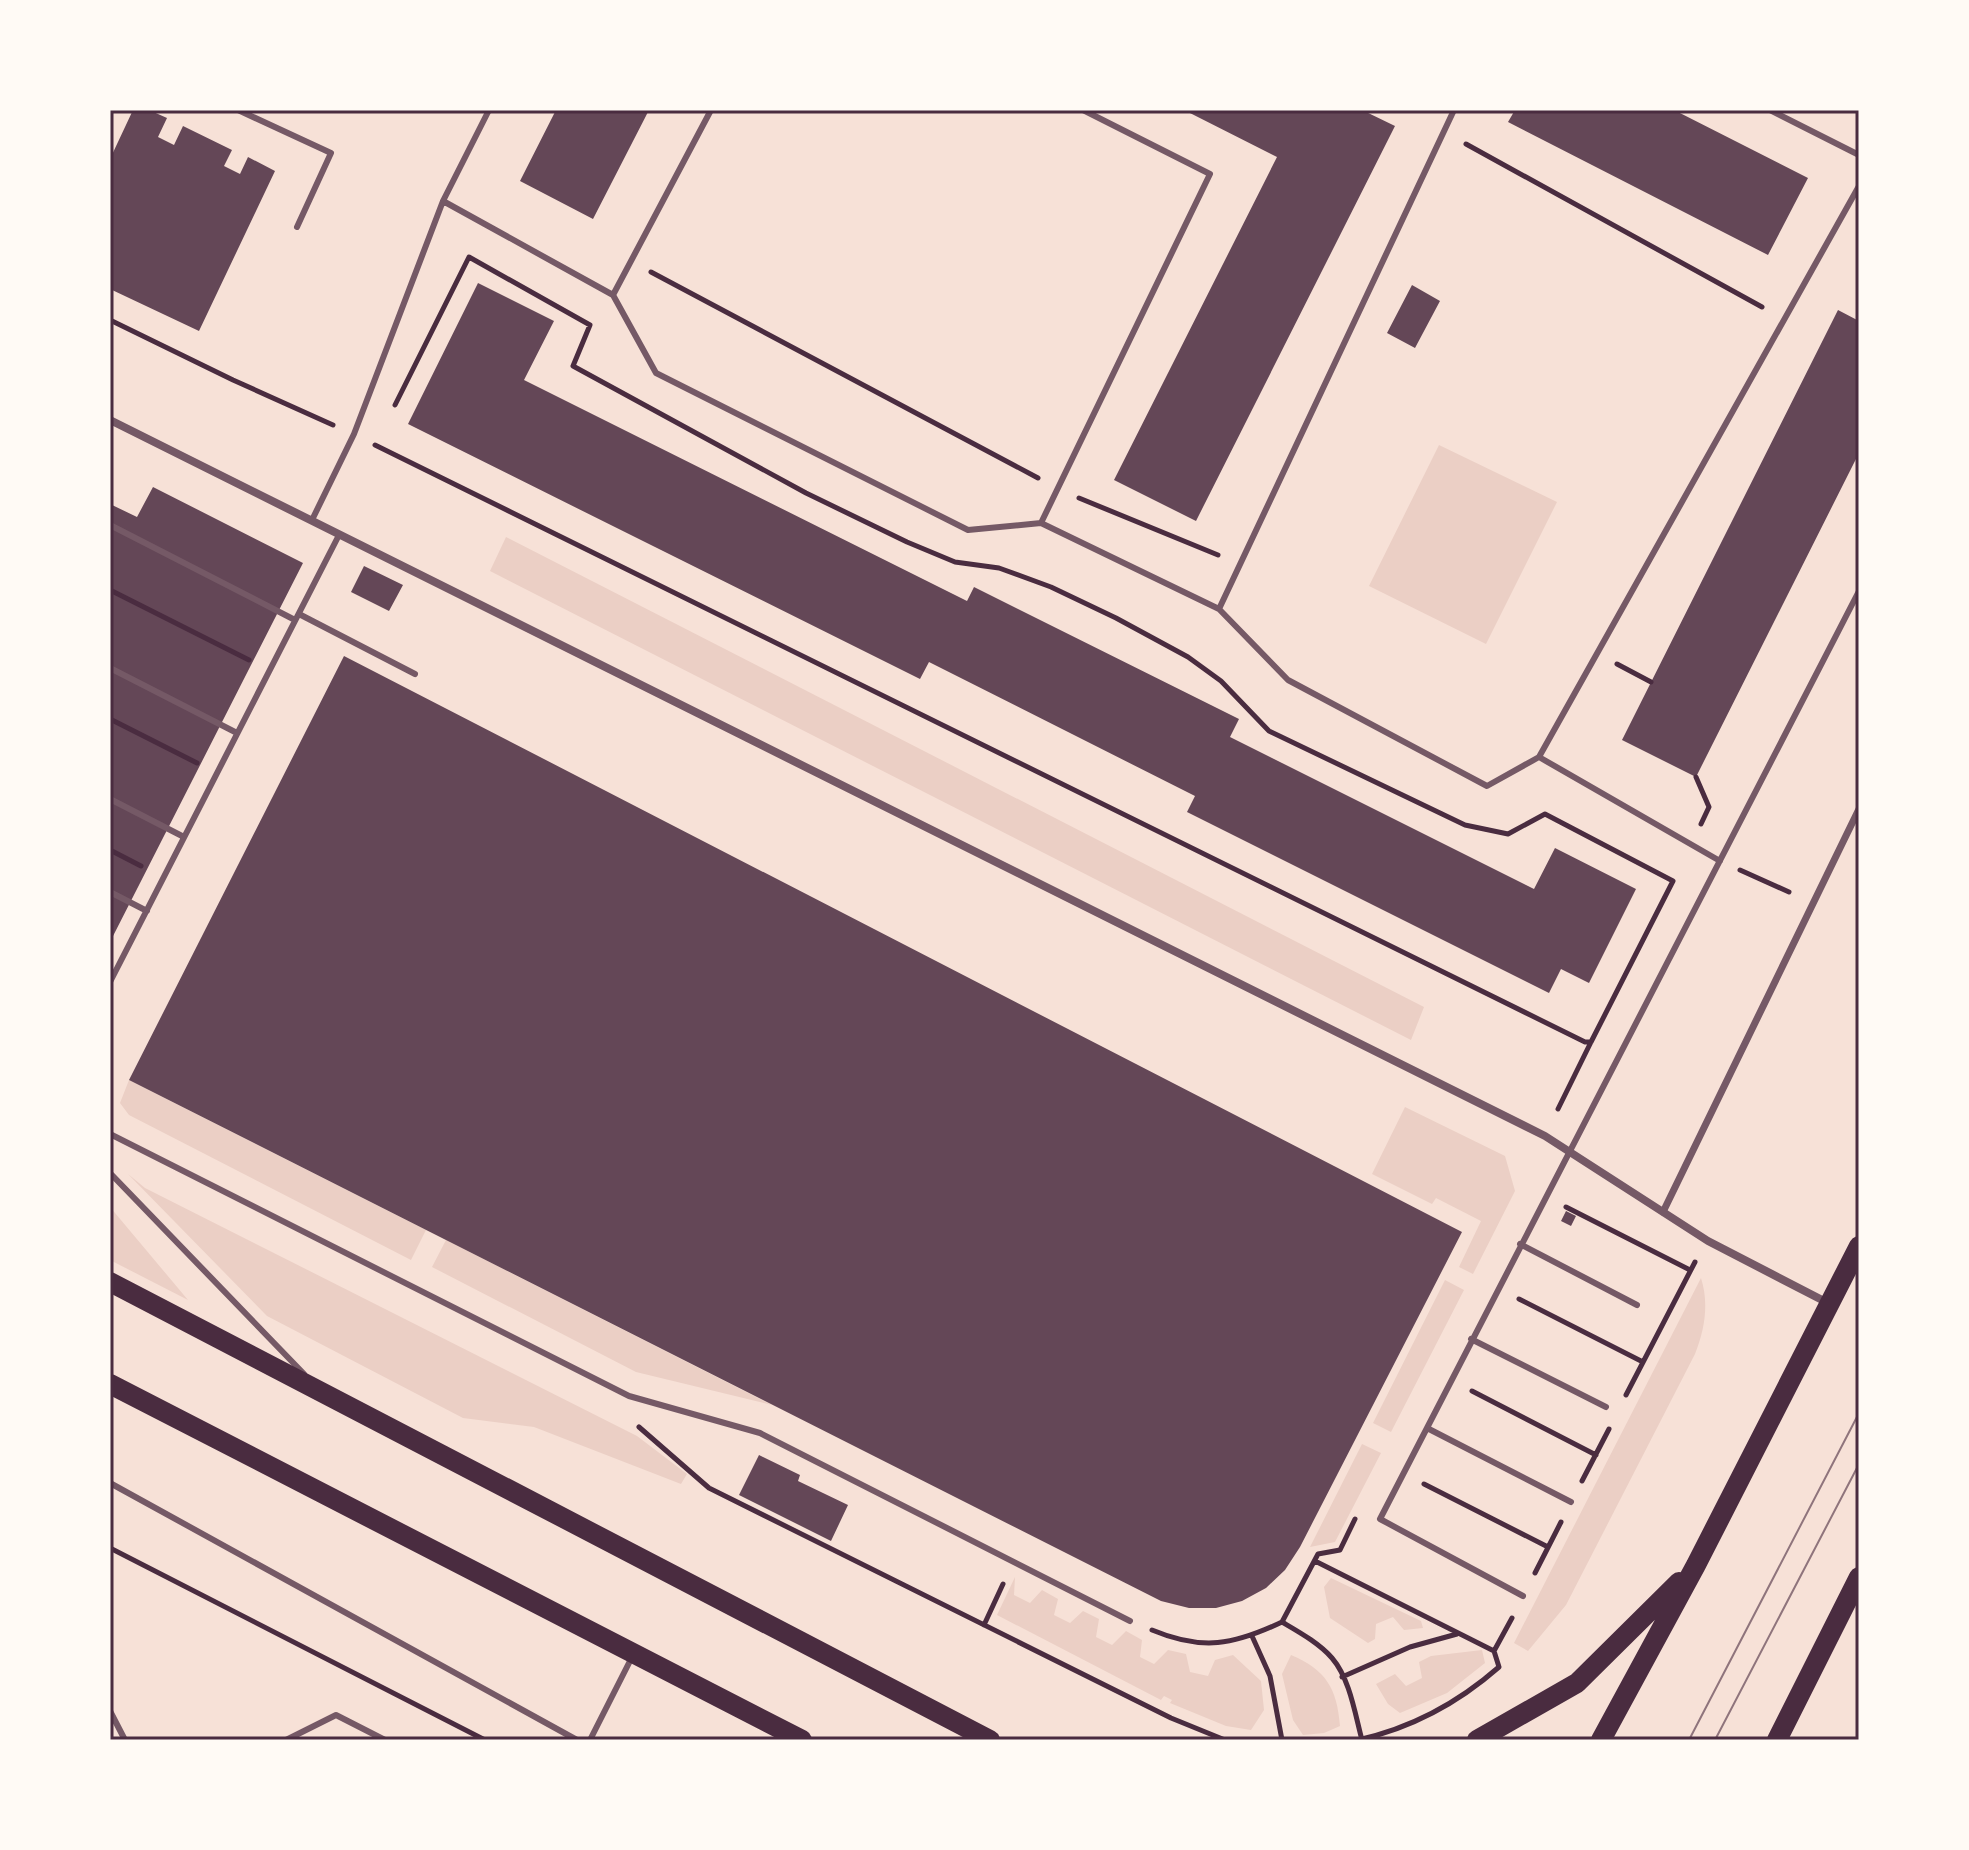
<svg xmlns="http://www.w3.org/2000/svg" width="1969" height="1850" font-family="Ubuntu,sans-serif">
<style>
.green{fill:#ebcfc5}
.building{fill:#644757}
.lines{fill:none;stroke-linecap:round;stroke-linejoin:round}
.path{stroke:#4a2c40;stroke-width:5}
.service{stroke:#755966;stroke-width:6}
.pedestrian{stroke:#755966;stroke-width:7}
.minor{stroke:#755966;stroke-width:8}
.primary{stroke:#4a2c40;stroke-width:20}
.tram{stroke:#8f747c;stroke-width:2}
.neatline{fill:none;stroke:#4a2c40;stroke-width:3}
</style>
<rect width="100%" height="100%" fill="#f7e1d7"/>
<!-- green -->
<path class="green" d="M1439,445l118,57 -71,142 -117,-58z
M506,537l918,470 -13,33 -921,-469z
M129,1080l297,150 -15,30 -282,-145 -9,-12z
M1405,1107l100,49 10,35 -42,83 -14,-7 22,-46 -45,-23 -4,6 -60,-30z
M128,1174l17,14 492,248 50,38 -6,10 -147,-57 -71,-9 -196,-102z
M110,1207l78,93 -78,-40z
M446,1240l326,165 -136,-33 -204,-105z
M1701,1278c8,25 4,51 -6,76l-129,251 -38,46 -14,-8z
M1445,1280l19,10 -73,142 -18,-9z
M1362,1444l19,9 -46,89 -25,5z
M1015,1577l-1,18 16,8 12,-13 16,9 -4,16 16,8 13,-12 16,8 -3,18 16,8 14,-14 16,9 -2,17 14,7 14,-14 18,4 4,18 18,4 7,-16 18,-5 28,26 3,29 -13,20 -25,-4 -56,-23 2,-3 -8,-4 -3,4 -164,-85z
M1331,1578l90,43 2,7 -19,2 -11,-13 -17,7 -1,15 -7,4 -38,-25 -6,-31z
M1482,1650l3,13 -38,30 -47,20 -12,-9 -12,-20 19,-10 11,12 16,-8 -3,-16 12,-6z
M1291,1655c35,15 46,33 49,71l-16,7 -21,2 -10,-15 -11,-46z"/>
<!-- building -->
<path class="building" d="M133,110h16l18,8 -9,19 16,8 9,-19 49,24 -8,16 16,8 8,-17 27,14 -76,160 -89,-42v-130z
M556,110h93l-56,109 -73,-38z
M1184,110h178l33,16 -199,395 -82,-41 163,-323z
M1515,110h159l134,68 -40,77 -260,-133z
M478,283l76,38 -30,59 443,221 7,-14 265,132 -9,18 304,152 21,-41 81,41 -47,94 -28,-14 -12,24 -362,-181 8,-16 -266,-134 -9,17 -512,-255z
M1412,285l28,16 -25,47 -28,-15z
M1838,310l21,11v132l-163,324 -74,-37z
M153,487l150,76 -193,379v-438l27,13z
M364,566l39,19 -14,26 -38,-19z
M344,656l1118,576 -162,315 -15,23 -19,18 -24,13 -26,7h-27l-28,-7 -1032,-521z
M1566,1211l10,5 -5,10 -10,-5z
M759,1455l41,20 -2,6 50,24 -17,36 -92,-46z"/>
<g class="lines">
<!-- path -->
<path class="path" d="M1466,144l296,163
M651,272l387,206
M110,320l123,60 100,45
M375,445l1210,597h6l82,-161 -128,-67 -37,20 -43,-9 -196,-94 -48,-50 -33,-24 -72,-39 -65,-31 -52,-19 -44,-6 -48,-20 -101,-49 -233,-127 17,-41 -121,-68 -74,148
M1079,498l139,57
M110,590l139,70
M1617,664l34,18
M110,719l87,44
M1696,777l13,30 -8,17
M110,850l31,16
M1740,870l49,22
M1558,1109l33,-67
M1566,1207l124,63
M1519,1299l124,63
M1472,1391l124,64
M1626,1395l69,-133
M639,1427l70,61 462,230 54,22
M1582,1481l27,-52
M1424,1484l124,63
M110,1548l375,192
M1315,1561l179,90 18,-33
M1535,1573l26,-51
M1282,1622l36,-68 22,-4 15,-31
M984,1625l19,-41
M1152,1630c50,21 82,15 130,-8 17,10 37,21 50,36 18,21 23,56 30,82
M1252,1636l18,40 12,64
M1342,1677l68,-30 47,-13
M1358,1740c54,-12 100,-37 141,-73l-5,-16"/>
<!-- service -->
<path class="service" d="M238,110l93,43 -34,74
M1770,110l89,45
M110,113l1,-3
M443,201l170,94 43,78 312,157 73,-7 178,86 69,71 199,106 52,-29 320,-571
M613,295l98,-185
M312,520l42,-86 89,-233 46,-91
M1041,523l169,-349 -127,-64
M110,525l185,95
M1219,609l235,-499
M299,614l116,60
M110,668l127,65
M1539,757l181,104
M110,799l74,38
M110,892l37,19
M110,982l229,-447
M110,1134l519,262 131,37 370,188
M110,1173l194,201
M1520,1244l117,61
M1471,1339l135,68
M1427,1428l144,74
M110,1483l467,257
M1523,1596l-143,-77c157,-310 320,-618 479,-928
M110,1711l15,29
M286,1740l50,-25 49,25
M590,1740l42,-83"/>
<!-- pedestrian -->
<path class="pedestrian" d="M1663,1212l196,-403"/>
<!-- minor -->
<path class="minor" d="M110,420l1435,716 163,105 120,62"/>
<!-- primary -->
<path class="primary" d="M110,1282l880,458
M110,1384l692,356
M1477,1740l100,-57 102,-101
M1601,1740l95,-175 163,-319
M1777,1740l82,-163"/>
<!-- tram -->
<path class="tram" d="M1689,1740l170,-327
M1715,1740l144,-276"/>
</g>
<!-- border -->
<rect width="1969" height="1850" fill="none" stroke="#fffaf5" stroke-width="224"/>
<rect x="112" y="112" width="1745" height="1626" class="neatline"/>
</svg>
